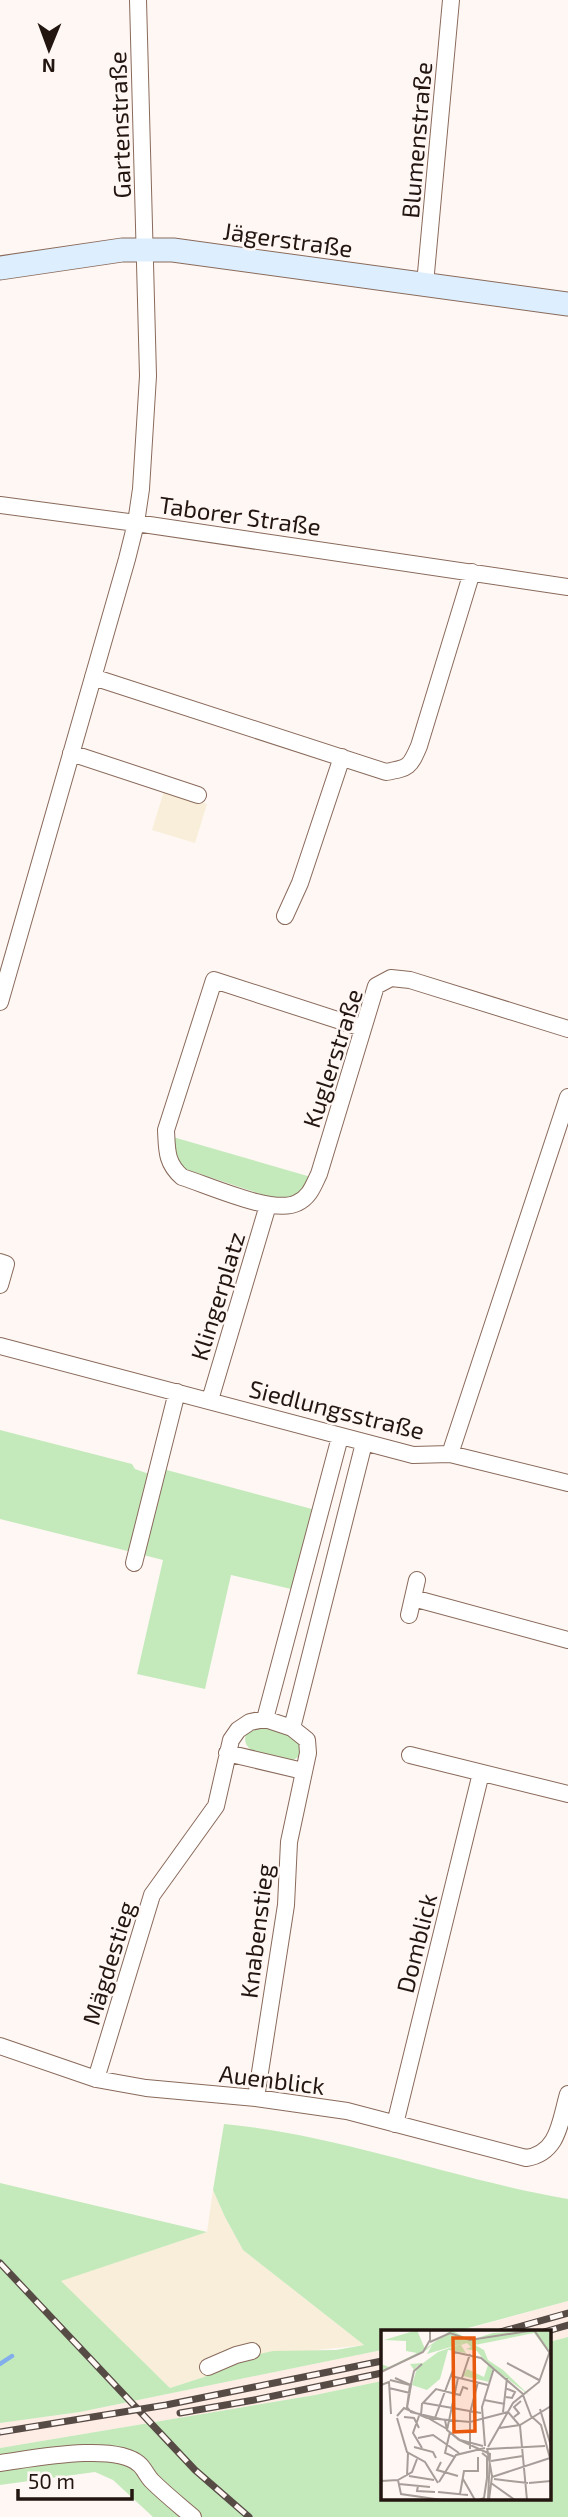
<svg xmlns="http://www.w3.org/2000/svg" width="568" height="2517" font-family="'Exo 2',sans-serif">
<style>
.built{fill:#feede5}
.industrial{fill:#f9eed9}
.green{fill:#c4eabb}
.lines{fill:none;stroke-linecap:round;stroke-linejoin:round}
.stream{stroke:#82afeb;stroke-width:4.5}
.street-casing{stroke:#896a5b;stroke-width:18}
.secondary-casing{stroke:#896a5b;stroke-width:25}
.street{stroke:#fff;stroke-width:16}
.secondary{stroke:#ddeffe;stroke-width:23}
.rail-casing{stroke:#574b46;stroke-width:7}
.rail{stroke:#fff7f4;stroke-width:4.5;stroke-dasharray:13;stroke-linecap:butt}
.labels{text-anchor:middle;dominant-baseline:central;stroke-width:5;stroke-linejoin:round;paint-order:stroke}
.street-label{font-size:24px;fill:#231611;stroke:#fff7f4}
.inset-road{fill:none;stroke:#a79d99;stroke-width:2}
.view{fill:#e8590c;fill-opacity:0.15;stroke:#e8590c;stroke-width:3.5}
.inset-edge{fill:none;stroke:#231611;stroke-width:3.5}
</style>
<rect width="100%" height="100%" fill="#fff7f4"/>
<!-- built -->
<path class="built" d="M568,2301v36l-19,5v-10h-92z
M382,2350v31l-67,14 -315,53v-25l80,-11z"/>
<!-- industrial -->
<path class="industrial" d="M164,791l43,13 -12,39 -43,-13z
M213,2190l12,27 18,33 121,95 -123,13 -37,19 -34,11 -110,-107 147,-49z"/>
<!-- green -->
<path class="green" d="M173,1137l138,40 -3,9 -14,12 -24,-1 -85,-28 -9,-6z
M0,1430l132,34 3,5 14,5 14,-5 149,40 -21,80 -60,-14 -26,114 -68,-15 26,-114 -163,-41z
M261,1725l41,14 -1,16 -9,6 -41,-11c-7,-6 -7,-11 -4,-19z
M224,2124c117,11 228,55 344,75v102l-111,30 -75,1v18l-302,62 -80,11v-240l207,49 -146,49 109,107 34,-11 37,-19 32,-7 63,-1 28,-5 -121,-95 -18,-33 -12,-27z
M568,2337v180h-415l-40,-37 -18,-8 -95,13v-37l315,-53 67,-14v117h167v-156z"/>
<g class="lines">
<!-- stream -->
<path class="stream" d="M0,2364l12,-8"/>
<!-- street casing -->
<g class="street-casing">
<path id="street" d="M425,284l26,-284
M0,505l136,18 432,64
M93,677l293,95c23,-4 24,-5 33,-26l53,-174
M71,753l127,42
M285,916l15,-33 42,-126
M0,1002l127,-443 9,-36 5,-34 7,-113 -10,-376
M362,1028l-148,-48 -48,150c1,20 0,33 16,47 26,8 91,38 115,26 13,-6 16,-17 22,-29l57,-188 15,-8 19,2 158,49
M0,1262l6,2 -6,21
M0,1346l413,109 37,-1 118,29
M210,1400l58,-195
M450,1454l118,-357
M134,1563l43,-171
M413,1598l155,42
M409,1615l8,-35
M265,1719l75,-282
M292,1728l72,-285
M227,1753l76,18
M410,1755l158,39
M0,2046l96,33 50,9 110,10 91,13 179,47c33,-5 34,-37 42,-64
M96,2079l56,-184 64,-89 15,-66 7,-10 12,-8 15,-3 27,9 15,12 1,13 -19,89 -3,63 -30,193
M395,2124l86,-351
M208,2367l28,-12 16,-4
M0,2463c31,-4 115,-21 139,1 5,4 8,12 13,17 13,13 27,24 41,36"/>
</g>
<!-- secondary casing -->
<g class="secondary-casing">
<path id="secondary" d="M0,268l122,-18h51l395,54"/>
</g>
<!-- street -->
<use href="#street" class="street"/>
<!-- secondary -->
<use href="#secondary" class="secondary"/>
<!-- rail casing -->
<g class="rail-casing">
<path id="rail" d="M0,2263l195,207 54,47
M500,2332l68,-19
M544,2332l24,-7
M180,2413l74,-13 128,-27
M0,2432l166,-27 216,-44"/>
</g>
<!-- rail -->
<use href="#rail" class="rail"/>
</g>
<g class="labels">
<!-- street labels -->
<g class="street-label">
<text transform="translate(119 125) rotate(-92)">Gartenstraße</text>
<text transform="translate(416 140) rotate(-85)">Blumenstraße</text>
<text transform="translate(288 239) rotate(8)">Jägerstraße</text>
<text transform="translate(240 515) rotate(8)">Taborer Straße</text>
<text transform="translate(332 1058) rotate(-72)">Kuglerstraße</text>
<text transform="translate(217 1296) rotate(-73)">Klingerplatz</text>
<text transform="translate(337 1409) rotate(14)">Siedlungsstraße</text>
<text transform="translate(256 1931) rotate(-83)">Knabenstieg</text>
<text transform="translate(416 1943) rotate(-76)">Domblick</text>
<text transform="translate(108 1963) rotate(-73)">Mägdestieg</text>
<text transform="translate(272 2079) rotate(7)">Auenblick</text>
</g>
</g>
<!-- overview -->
<g transform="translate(381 2330)">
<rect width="170" height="170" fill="#fff7f4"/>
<path d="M36,0l8,19 26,-19 19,10 23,-7 58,-3v16l-2,7 -15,-20 -59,12 9,5 4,10 15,10 27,26 -37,-28 -4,14 -26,-6 4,-7 17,8 4,-12 -11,-14 -11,-2 5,-2 -4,-4 -6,2 5,8 -18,-3 -8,29 -13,11 -15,-5 6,-20 -4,5 -4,-6 13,-1 15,-11 26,-9 -37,11 5,-9 -7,6 -44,22v-9l8,3 28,-14 -11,-2v-10l-22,-1z" fill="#c4eabb"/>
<path class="inset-road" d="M153,0l15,22M49,12l20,-9 20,7 65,-10M126,33l32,17M0,42l42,-20 7,-12v-10M70,46l37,9M14,48l16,7 -4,23M77,48l-11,52 13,10 23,6M81,48l8,-24M9,50l20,5 -3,22 4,5 34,8 2,10 12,10 31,14 -2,46M30,54l3,-13 8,-7M0,55l8,-3 2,32M8,58l21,5M124,58l10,4 -3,6 -6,-1M142,65l8,21 10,9 10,37M103,70l21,4M43,73l57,10M159,79l11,37M122,82l4,-34M127,82l12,14 7,74M40,85l1,-11 14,-15 24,6 3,-8 5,2M16,86l7,-8 23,10 43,4 38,-10M38,86l-6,17 9,15M23,87l10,1 5,10M133,87l5,-4 -5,-6 7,-6M16,88l10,34 18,10 13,21M47,88l19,11M54,88l18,-48 1,-18 27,6 42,36M118,98l21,-3 31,-19M69,102l-5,21 10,4M37,108l15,-3 26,18M104,116l-3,-39 12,-39M33,117l19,5 3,6M107,117l25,-44 26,-21 12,-34M106,118l5,28 -3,24M89,119v-36l8,-31M107,119l57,-3M110,131l32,-5M60,132l-4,8 21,6M26,146l1,-23M28,146l25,4M111,147l58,-19M82,149l12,21M113,149l34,4M17,150l14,-8 5,-13M0,151l17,-1 3,14 41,6M58,152l17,-27 29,-7M110,153l24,17M148,153l22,-2M18,154l31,3M37,156l-1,5 18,1M57,162l30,3M79,164l4,-23h14v-14M98,170l5,-2 3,-20v-21l-5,-4"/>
<path class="view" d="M72,8h21l1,93 -21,1z"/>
<rect width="170" height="170" class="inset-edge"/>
</g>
<!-- north arrow -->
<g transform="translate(49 49) rotate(181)" stroke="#fff7f4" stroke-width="5" paint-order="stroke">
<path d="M0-5L12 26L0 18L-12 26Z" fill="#231611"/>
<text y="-10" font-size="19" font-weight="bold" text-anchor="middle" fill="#231611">N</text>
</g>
<!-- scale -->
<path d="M18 2489v10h114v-10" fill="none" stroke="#231611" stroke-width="3.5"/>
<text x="28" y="2489" font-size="21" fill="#231611" stroke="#fff7f4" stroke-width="5" paint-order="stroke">50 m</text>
</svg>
